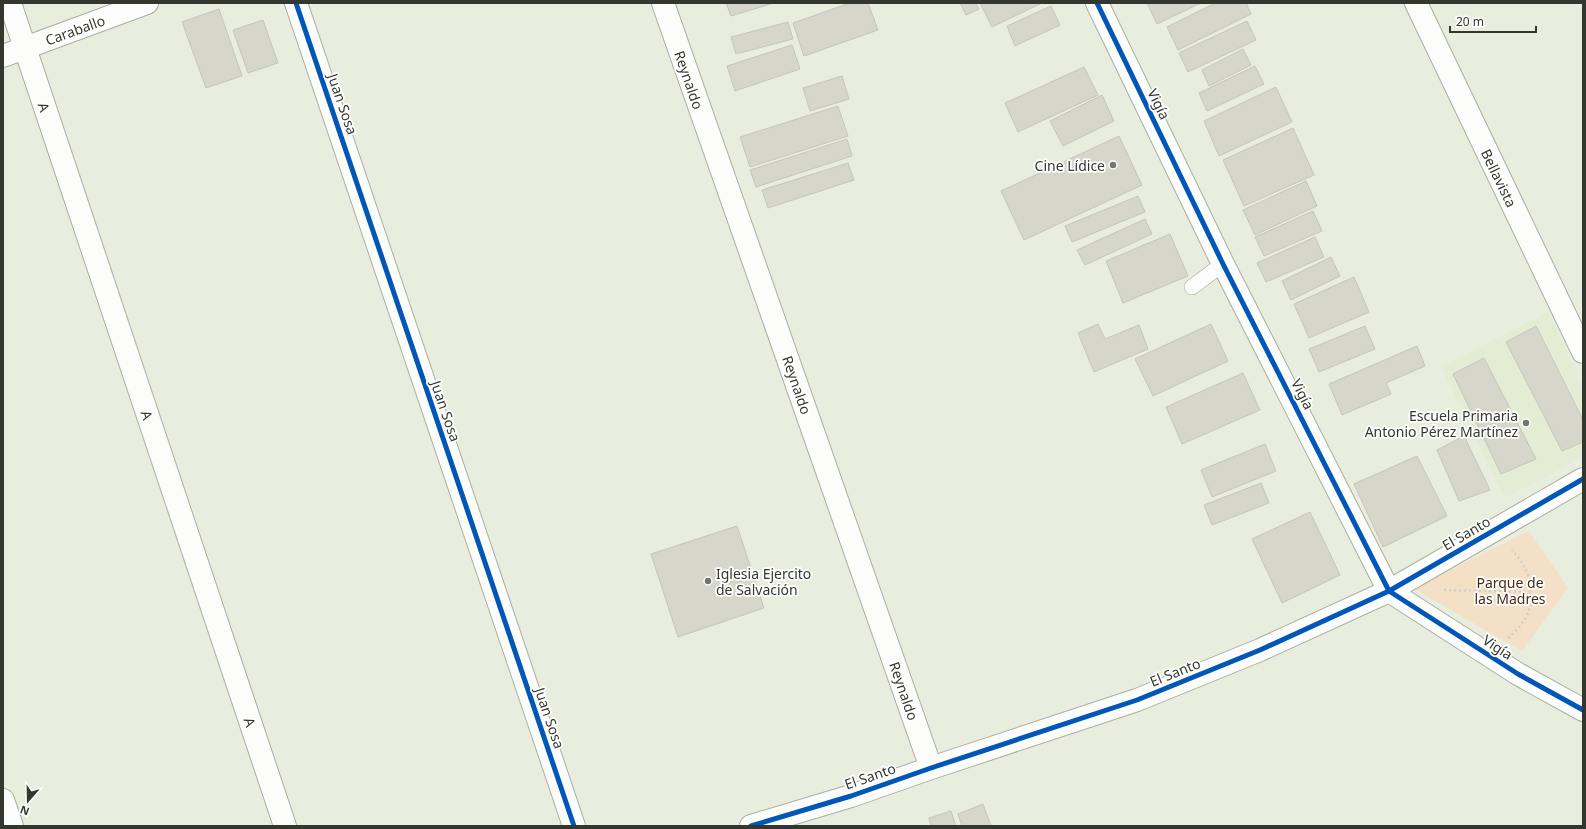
<svg xmlns="http://www.w3.org/2000/svg" width="1586" height="829" font-family="'Noto Sans',sans-serif">
<style>
.built{fill:#e4ecd3}
.green{fill:#f3e0c6}
.building{fill:#d6d6cb;stroke:#c5c6bb}
.lines{fill:none;stroke-linecap:round;stroke-linejoin:round}
.service-casing{stroke:#abaea3;stroke-width:16}
.minor-casing{stroke:#abaea3;stroke-width:24}
.tertiary-casing{stroke:#abaea3;stroke-width:24}
.path{stroke:#cdcfc9;stroke-width:2.5;stroke-dasharray:2 3;stroke-linecap:butt}
.service{stroke:#fcfcfa;stroke-width:15}
.minor{stroke:#fcfcfa;stroke-width:22}
.tertiary{stroke:#fcfcfa;stroke-width:22}
.cycleway-casing{stroke:#fff;stroke-width:8}
.cycleway{stroke:#0057b8;stroke-width:5}
.poi-dot{fill:#73776b;stroke:#fff;stroke-width:1.5}
.labels{text-anchor:middle;dominant-baseline:central;stroke-width:3.5;stroke-linejoin:round;paint-order:stroke}
.street-label{font-size:14px;fill:#34372d;stroke:#fff}
.poi-label{font-size:14px;fill:#34372d;stroke:#fff;text-anchor:end}
.park-label{font-size:14px;fill:#462b0f;stroke:#fff}
</style>
<rect width="100%" height="100%" fill="#e8edde"/>
<!-- built -->
<path class="built" d="M1548,312l35,76v69l-78,41 -64,-131z"/>
<!-- green -->
<path class="green" d="M1529,531l39,57 -46,63 -109,-63z"/>
<!-- building -->
<path class="building" d="M726,3h48l-43,13z
M850,3h18l10,27 -74,26 -11,-33z
M960,3h16l3,6 -13,6z
M980,3h62l-50,24z
M1147,3h54l-44,21z
M1215,3h31l5,11 -73,36 -11,-23z
M1051,6l9,19 -45,21 -8,-20z
M219,9l23,67 -36,12 -24,-66z
M263,20l15,43 -30,10 -15,-43z
M1247,21l9,19 -68,32 -9,-19z
M788,22l5,17 -57,15 -5,-17z
M792,45l8,24 -65,22 -8,-25z
M1243,49l8,16 -42,21 -7,-16z
M1255,66l9,18 -57,27 -8,-18z
M1084,67l14,28 -80,37 -13,-29z
M842,76l7,23 -39,12 -7,-23z
M1276,87l16,35 -73,34 -15,-35z
M1102,95l12,26 -51,25 -13,-25z
M838,106l10,30 -98,31 -10,-30z
M1293,128l21,47 -70,31 -21,-46z
M1119,136l23,49 -118,55 -23,-49z
M847,139l5,17 -96,31 -6,-17z
M848,163l6,17 -86,28 -6,-18z
M1306,181l11,25 -62,29 -12,-25z
M1138,196l7,16 -73,30 -7,-16z
M1313,211l9,20 -58,25 -9,-19z
M1145,219l7,15 -67,31 -8,-15z
M1170,234l18,42 -65,27 -17,-42z
M1315,237l9,20 -58,25 -9,-19z
M1331,257l9,19 -49,24 -9,-19z
M1354,277l15,35 -60,26 -15,-34z
M1098,324l7,15 34,-14 9,24 -54,23 -16,-39z
M1211,324l17,37 -75,35 -18,-37z
M1365,326l10,23 -56,23 -10,-23z
M1536,326l47,94v22l-21,9 -56,-109z
M1417,346l8,20 -39,17 5,11 -49,21 -13,-31z
M1484,358l52,101 -35,15 -48,-100z
M1243,373l17,37 -78,34 -16,-37z
M1464,436l26,54 -31,11 -22,-51z
M1265,444l11,27 -64,26 -11,-27z
M1417,456l30,60 -64,31 -29,-63z
M1261,483l8,20 -57,22 -8,-20z
M1310,512l30,63 -58,28 -30,-64z
M737,526l27,82 -86,29 -27,-83z
M983,804l8,22h-29l-4,-12z
M951,811l5,15h-25l-2,-8z"/>
<g class="lines">
<!-- service casing -->
<g class="service-casing">
<path id="service" d="M1192,287l31,-23"/>
</g>
<!-- minor casing -->
<g class="minor-casing">
<path id="minor" d="M10,3l275,823
M296,3l278,823
M663,3l268,765
M1097,3l126,261 166,327 129,83 65,36
M1416,3l167,349
M3,800l9,26
M751,826l100,-30 80,-28 206,-68 123,-50 129,-59 194,-112"/>
</g>
<!-- tertiary casing -->
<g class="tertiary-casing">
<path id="tertiary" d="M3,56l144,-53"/>
</g>
<!-- path -->
<path class="path" d="M1444,590l88,2
M1508,638c32,-26 30,-60 4,-88"/>
<!-- service -->
<use href="#service" class="service"/>
<!-- minor -->
<use href="#minor" class="minor"/>
<!-- tertiary -->
<use href="#tertiary" class="tertiary"/>
<!-- cycleway casing -->
<g class="cycleway-casing">
<path id="cycleway" d="M296,3l278,823
M1097,3l126,261 166,327 129,83 65,36
M751,826l100,-30 80,-28 206,-68 123,-50 129,-59 194,-112"/>
</g>
<!-- cycleway -->
<use href="#cycleway" class="cycleway"/>
</g>
<!-- markers -->
<g class="poi-dot">
<circle cx="1113" cy="165" r="4"/>
<circle cx="1526" cy="423" r="4"/>
<circle cx="708" cy="581" r="4"/>
</g>
<g class="labels">
<!-- street labels -->
<g class="street-label">
<text transform="translate(75 30) rotate(-20)">Caraballo</text>
<text transform="translate(689 80) rotate(71)">Reynaldo</text>
<text transform="translate(343 104) rotate(71)">Juan Sosa</text>
<text transform="translate(1159 104) rotate(64)">Vigía</text>
<text transform="translate(44 107) rotate(72)">A</text>
<text transform="translate(1499 178) rotate(64)">Bellavista</text>
<text transform="translate(797 385) rotate(71)">Reynaldo</text>
<text transform="translate(1303 394) rotate(63)">Vigía</text>
<text transform="translate(446 411) rotate(71)">Juan Sosa</text>
<text transform="translate(147 415) rotate(72)">A</text>
<text transform="translate(1466 533) rotate(-30)">El Santo</text>
<text transform="translate(1498 647) rotate(33)">Vigía</text>
<text transform="translate(1175 672) rotate(-22)">El Santo</text>
<text transform="translate(904 691) rotate(71)">Reynaldo</text>
<text transform="translate(550 718) rotate(71)">Juan Sosa</text>
<text transform="translate(250 722) rotate(72)">A</text>
<text transform="translate(870 776) rotate(-19)">El Santo</text>
</g>
<!-- poi labels -->
<g class="poi-label">
<text x="1105" y="165">Cine Lídice</text>
<text x="1518" y="415">Escuela Primaria<tspan x="1518" dy="16">Antonio Pérez Martínez</tspan></text>
<text x="716" y="573" text-anchor="start">Iglesia Ejercito<tspan x="716" dy="16">de Salvación</tspan></text>
</g>
<!-- park labels -->
<g class="park-label">
<text x="1510" y="582">Parque de<tspan x="1510" dy="16">las Madres</tspan></text>
</g>
</g>
<!-- border -->
<rect width="1586" height="829" fill="none" stroke="#34372d" stroke-width="8"/>
<!-- north arrow -->
<g transform="translate(28 801) rotate(200)" stroke="#ffffff" stroke-width="3" paint-order="stroke">
<path d="M0-3L7 15L0 10L-7 15Z" fill="#34372d"/>
<text y="-6" font-size="11" font-weight="bold" text-anchor="middle" fill="#34372d">N</text>
</g>
<!-- scale -->
<path d="M1450 26v6h86v-6" fill="none" stroke="#34372d" stroke-width="2"/>
<text x="1456" y="26" font-size="12" fill="#34372d" stroke="#ffffff" stroke-width="3" paint-order="stroke">20 m</text>
</svg>
